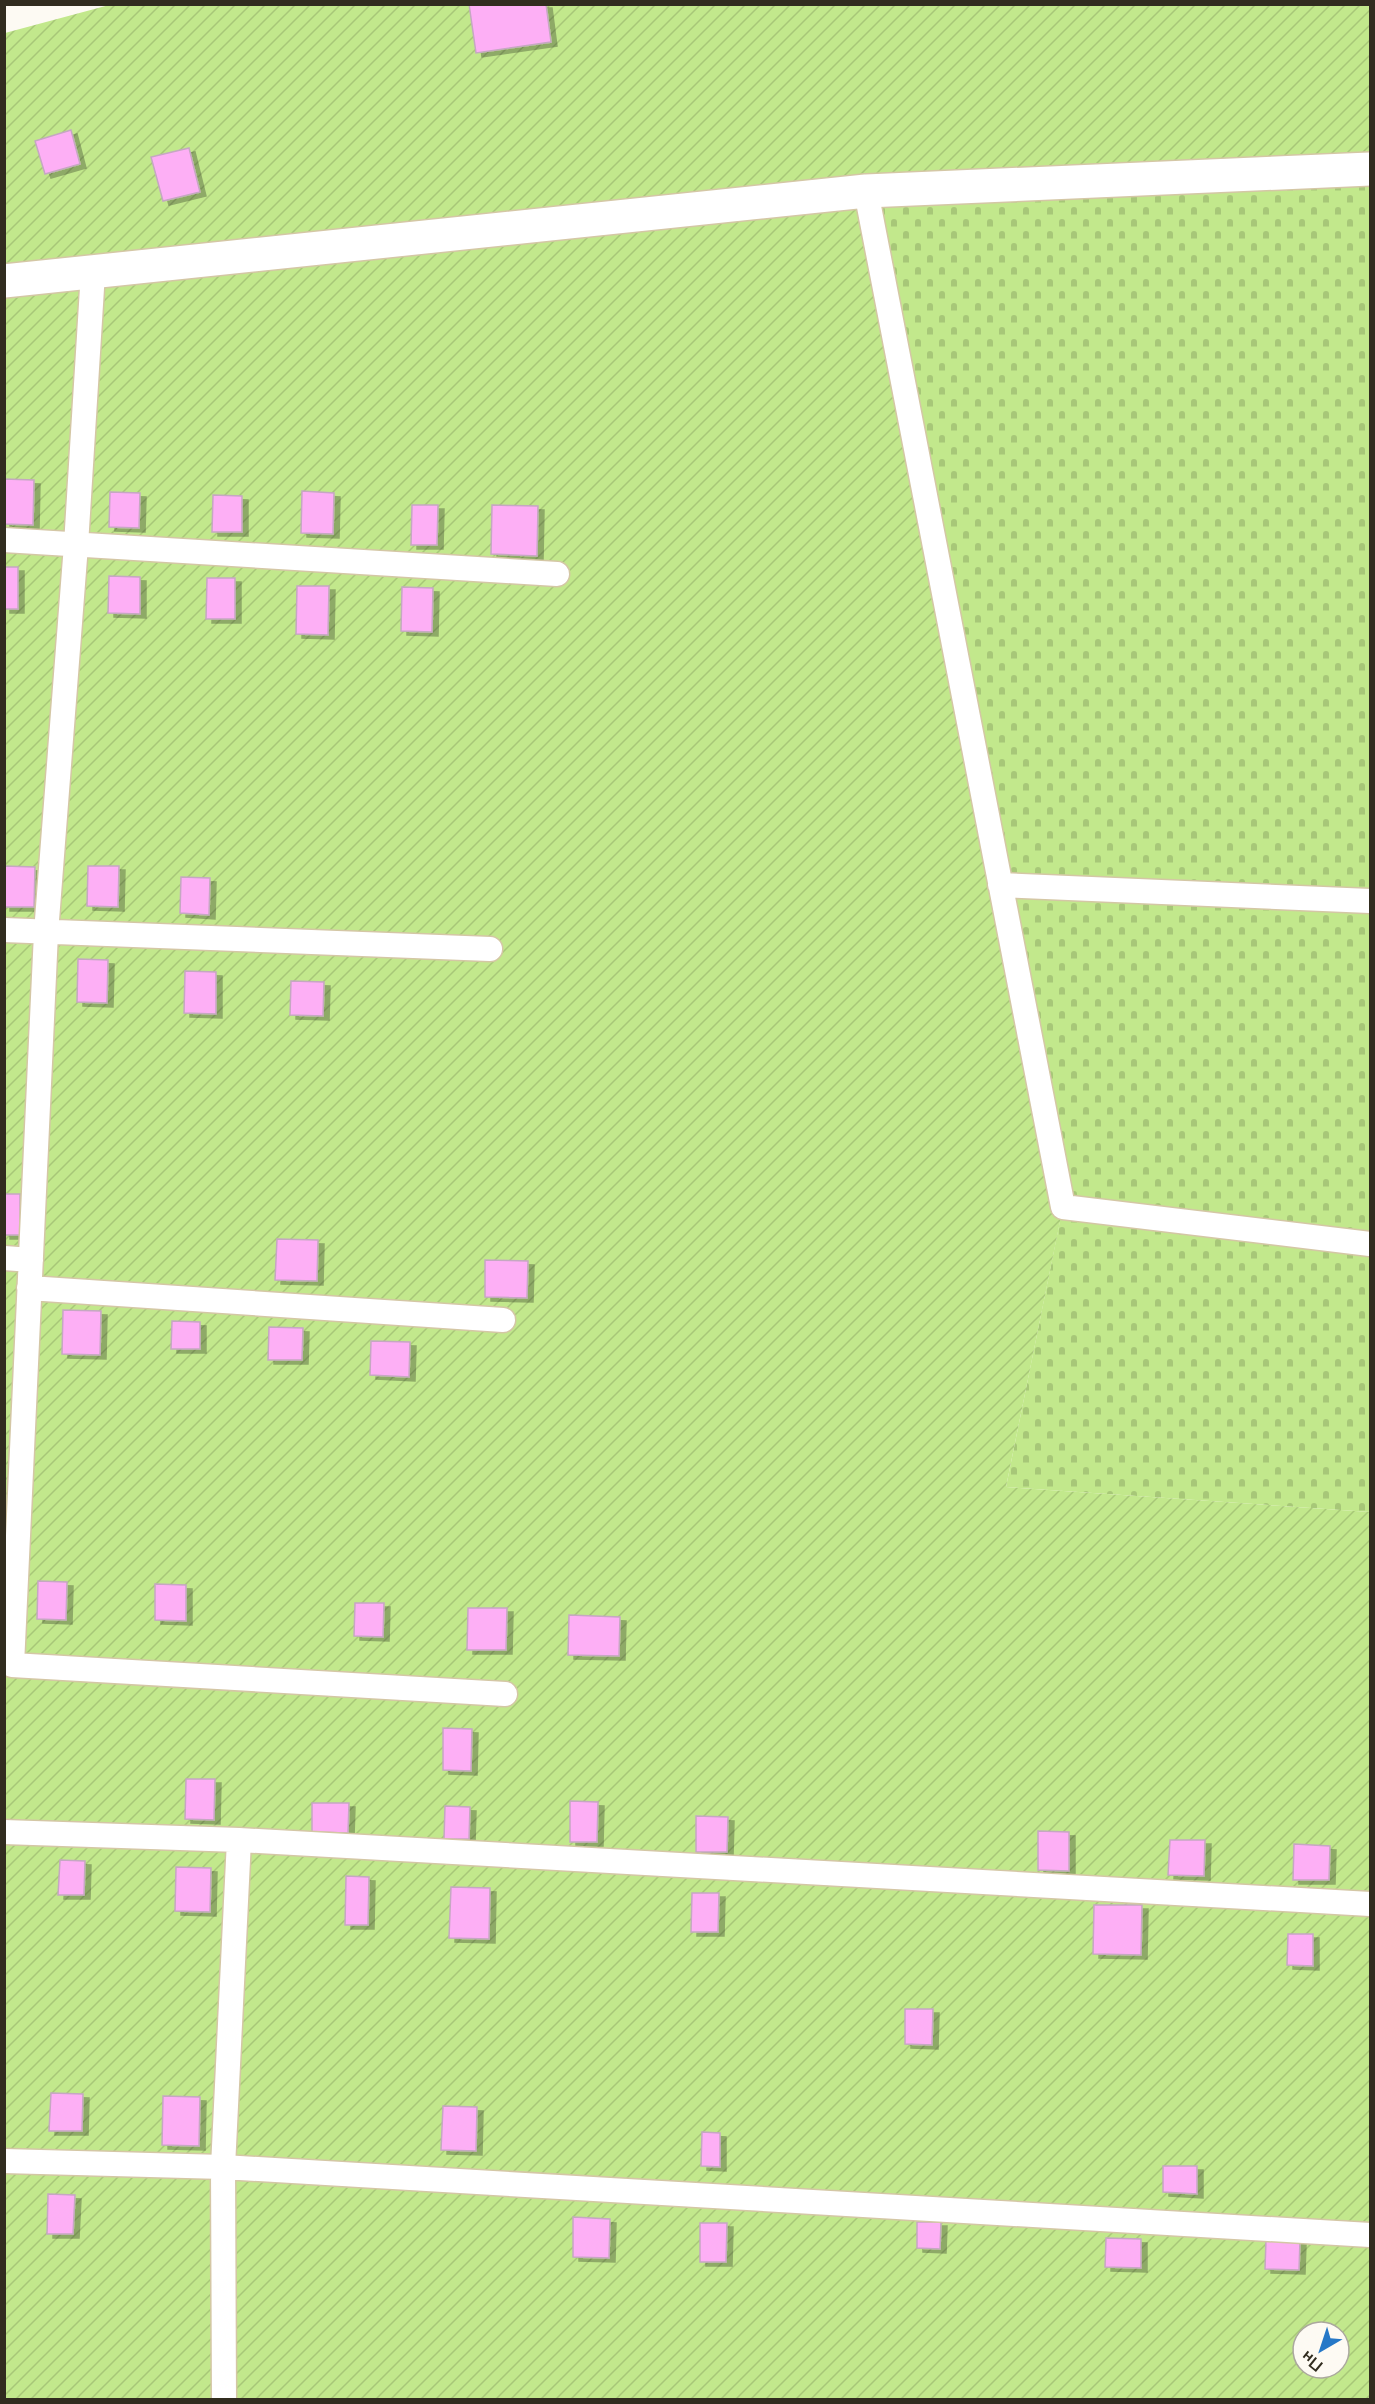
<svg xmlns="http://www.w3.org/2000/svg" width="1375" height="2404" font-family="'Nunito Sans',sans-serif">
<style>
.cemetery{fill:url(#cemetery-stones)}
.garden{fill:url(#garden-furrows);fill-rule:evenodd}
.building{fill:#fdaff5;stroke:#c5a8c1;stroke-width:1.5;filter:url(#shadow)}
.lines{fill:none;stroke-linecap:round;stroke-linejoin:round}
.service-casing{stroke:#d4c7a5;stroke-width:27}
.minor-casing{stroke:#d4c7a5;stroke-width:36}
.service{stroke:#fff;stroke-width:24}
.minor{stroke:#fff;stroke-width:33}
</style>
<defs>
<pattern id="cemetery-stones" width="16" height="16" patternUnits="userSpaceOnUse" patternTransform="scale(1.5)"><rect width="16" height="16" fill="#c2e88c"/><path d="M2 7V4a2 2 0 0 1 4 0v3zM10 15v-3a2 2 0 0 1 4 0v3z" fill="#a7c778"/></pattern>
<pattern id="garden-furrows" width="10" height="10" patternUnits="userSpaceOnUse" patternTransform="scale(1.5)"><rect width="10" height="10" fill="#c2e88c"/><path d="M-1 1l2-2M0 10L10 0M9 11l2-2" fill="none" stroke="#a7c778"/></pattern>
<filter id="shadow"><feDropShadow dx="6" dy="4" stdDeviation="0" flood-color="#0004"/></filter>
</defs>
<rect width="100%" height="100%" fill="#fdfaf3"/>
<!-- cemetery -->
<path class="cemetery" d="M1370,169v1343l-364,-25 57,-281 -197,-1015z"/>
<!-- garden -->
<path class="garden" d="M113,4l1257,1v164l-503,22 196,1016 -57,280 364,25v887l-1365,1v-2367zM1303,2332h36v36h-36z"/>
<!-- building -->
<path class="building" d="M469,4h77l5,38 -75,11z
M71,130l9,34 -35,10 -10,-33z
M189,148l11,44 -37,9 -12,-44z
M4,479l30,1 -1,45 -29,-1z
M302,491l32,2 -1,41 -32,-1z
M110,492l30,1 -1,35 -30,-1z
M213,495l29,1v36h-30z
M412,505h26l-1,40h-26z
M492,505l46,1 -1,50 -46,-2z
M4,567h14v42h-14z
M109,576l31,1v37l-32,-1z
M207,578h28v41h-29z
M297,586h32l-1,49 -32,-1z
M402,587l31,1 -1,44 -31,-1z
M4,866l31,1 -1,40h-30z
M88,866h31l-1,41 -31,-1z
M181,877l29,1 -1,37 -29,-2z
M78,959l30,1 -1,43 -30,-1z
M185,971l31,1v42l-32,-1z
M291,981l33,1 -1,34 -33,-1z
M4,1194h16v41h-16z
M277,1239l41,1 -1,41 -42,-1z
M485,1260l43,1 -1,37 -42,-1z
M63,1310l38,1 -1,44 -38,-1z
M172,1321l28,1v27h-29z
M269,1327l34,1 -1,32h-34z
M371,1341l39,1 -1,35 -39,-2z
M38,1581l29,1 -1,38 -29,-1z
M155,1584l31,1v36l-31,-1z
M355,1603h29l-1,34 -29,-1z
M468,1608h39l-1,42h-39z
M569,1615l51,2 -1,39 -51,-1z
M443,1728l29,1 -1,42 -28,-1z
M186,1779h29l-1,41 -29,-1z
M570,1801l28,1 -1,40h-27z
M312,1803h37l-1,30 -36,-1z
M445,1806l25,1 -1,32h-25z
M696,1816l32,1 -1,35h-31z
M1038,1831l31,1v39l-31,-1z
M1170,1840h35l-1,36 -36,-1z
M1294,1844l36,2 -1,34h-36z
M60,1860l25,1 -1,34h-26z
M176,1867l35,1 -1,44 -35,-1z
M346,1876l23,1 -1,48h-23z
M451,1887l39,1 -1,51 -40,-1z
M692,1893h27l-1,39h-27z
M1094,1905h48l-1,50 -48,-1z
M1288,1934h25v32l-26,-1z
M905,2009h28l-1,36 -27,-1z
M51,2093l32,1 -1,37h-33z
M163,2096l37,1 -1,49 -37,-1z
M443,2106l34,1 -1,44 -35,-1z
M702,2132l18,1v34l-19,-1z
M1163,2166h34v28l-34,-2z
M48,2194l27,1 -2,39h-26z
M573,2217l37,2 -1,39 -36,-1z
M917,2222h24l-1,27 -23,-1z
M700,2223h27l-1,39h-26z
M1106,2238l35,1v29l-36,-1z
M1266,2239l34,1 -1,30 -34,-1z"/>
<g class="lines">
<!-- service casing -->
<g class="service-casing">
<path id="service" d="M866,191l197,1016 307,37
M93,272l-17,273 -30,388 -34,732 493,29
M4,540l553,34
M1000,885l370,16
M4,930l486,19
M4,1258l27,2
M29,1288l474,32
M4,1832l235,8
M4,2161l219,6 1147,68
M224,2400l-1,-233 16,-327 1131,64"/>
</g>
<!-- minor casing -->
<g class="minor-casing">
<path id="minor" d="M4,281l862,-90 504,-22"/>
</g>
<!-- service -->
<use href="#service" class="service"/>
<!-- minor -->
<use href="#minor" class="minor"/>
</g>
<!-- border -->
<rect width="1375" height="2404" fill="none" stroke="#312c1f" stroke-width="12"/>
<!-- north arrow -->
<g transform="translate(1321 2350) rotate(219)"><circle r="28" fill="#fdfaf3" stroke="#aba89e" stroke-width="1.5"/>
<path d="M0-4.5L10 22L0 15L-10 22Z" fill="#2678c7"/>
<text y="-9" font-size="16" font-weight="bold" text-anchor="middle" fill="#312c1f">Пн</text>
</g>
</svg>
